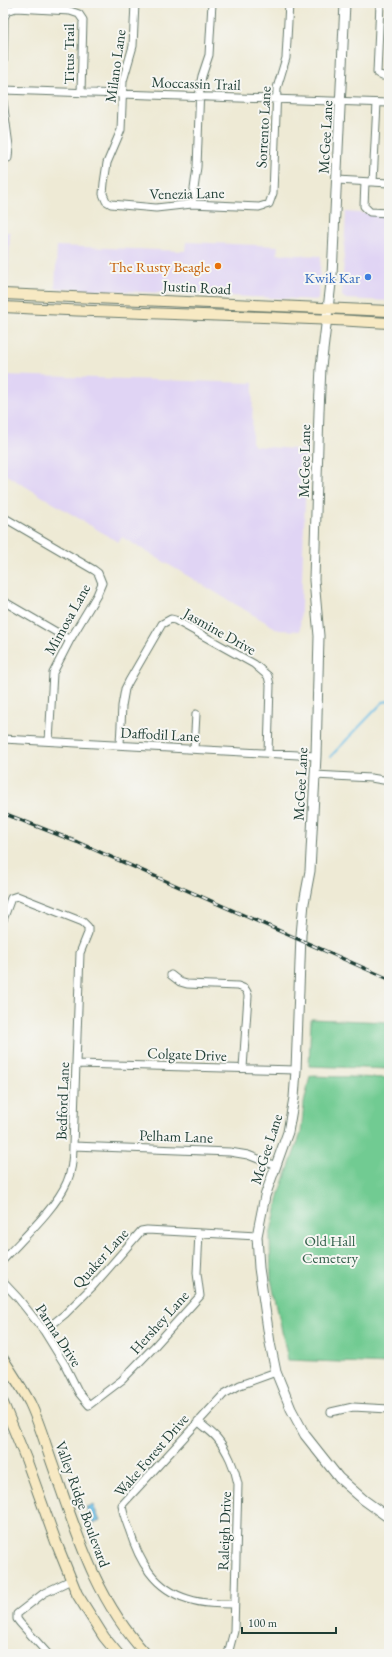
<svg xmlns="http://www.w3.org/2000/svg" width="392" height="1657" font-family="'EB Garamond',serif">
<style>
.built{fill:#e0d4f4}
.green{fill:#71cb92;stroke:#488463}
.water{fill:#6abde6;stroke:#447d8d}
.lines{fill:none;stroke-linecap:round;stroke-linejoin:round}
.stream{stroke:#6abde6;stroke-width:2}
.minor-casing{stroke:#677a6c;stroke-width:9}
.tertiary-casing{stroke:#677a6c;stroke-width:11}
.secondary-casing{stroke:#677a6c;stroke-width:12}
.minor{stroke:#fff;stroke-width:7}
.tertiary{stroke:#fff;stroke-width:9}
.secondary{stroke:#f7e9c3;stroke-width:10}
.rail-casing{stroke:#1f3d34;stroke-width:3.5}
.rail{stroke:#f6f6f2;stroke-width:2;stroke-dasharray:6;stroke-linecap:butt}
.food-dot{fill:#e8710a;stroke:#f6f6f2;stroke-width:1.5}
.shop-dot{fill:#3f7fe0;stroke:#f6f6f2;stroke-width:1.5}
.labels{text-anchor:middle;dominant-baseline:central;stroke-width:4;stroke-linejoin:round;paint-order:stroke}
.street-label{font-size:15px;fill:#1f3d34;stroke:#f6f6f2}
.food-label{font-size:15px;fill:#c56008;stroke:#f6f6f2;text-anchor:end}
.shop-label{font-size:15px;fill:#366cbe;stroke:#f6f6f2;text-anchor:end}
.park-label{font-size:15px;fill:#34604c;stroke:#f6f6f2}
</style>
<rect width="100%" height="100%" fill="#f6f6f2"/>
<filter id="ink" filterUnits="userSpaceOnUse"><feTurbulence type="fractalNoise" baseFrequency=".025" numOctaves="2"/><feDisplacementMap in="SourceGraphic" scale="8" xChannelSelector="R" yChannelSelector="G"/><feConvolveMatrix kernelMatrix="1 2 1 2 8 2 1 2 1" color-interpolation-filters="sRGB"/></filter>
<filter id="wash" filterUnits="userSpaceOnUse"><feTurbulence type="fractalNoise" baseFrequency=".012" numOctaves="4" result="noise"/><feDisplacementMap in="SourceGraphic" scale="16" xChannelSelector="R" yChannelSelector="G"/><feGaussianBlur stdDeviation="0.9" result="paint"/><feColorMatrix in="noise" values="0 0 0 0 0 0 0 0 0 0 0 0 0 0 0 0 0 1.4 0 .05"/><feComposite in="paint" operator="in"/></filter>
<g filter="url(#wash)">
<rect width="100%" height="100%" fill="#eeead5"/>
<!-- built -->
<path class="built" d="M346,212l43,3v86l-43,-2 -4,-3z
M3,232h7l-2,53 -5,-1z
M186,242l92,4 -1,8 44,2 -3,44 -263,-12 2,-42 128,5z
M3,375l250,8 -1,59 3,4 52,4 -7,181 -21,-1 -157,-93 -4,5 -115,-69z"/>
<!-- green -->
<path class="green" d="M311,1019l78,3v47l-80,-3z
M310,1076l79,2v286l-101,-4 -17,-81 -1,-43 10,-44 21,-59 3,-30z"/>
<!-- water -->
<path class="water" d="M93,1505l7,16 -7,3 -7,-17z"/>
<g class="lines">
<!-- stream -->
<path class="stream" d="M331,756l52,-54 6,-1"/>
</g>
</g>
<g filter="url(#ink)">
<g class="lines">
<!-- minor casing -->
<g class="minor-casing">
<path id="minor" d="M135,3l-2,43 -10,35 -2,49 -14,33 -3,20 -1,11 3,7 5,3 45,4 36,-4 67,3 10,-3 4,-11 4,-105 9,-30 3,-55
M380,3l-3,70 5,3h7
M3,87l1,-69 3,-7 9,-3 54,3 9,3 4,6 -2,72
M3,90l386,13
M3,101l6,45 -1,12
M337,180l52,3
M365,182l-1,24 6,6 19,1
M373,182l4,-79
M192,204l5,-37 3,-81 2,-10 7,-21 3,-52
M3,517l91,53 4,3 4,10 -5,12 -27,45 -17,33 -4,68
M3,601l67,39
M3,739l313,17
M120,744l2,-38 3,-17 4,-8 33,-57 9,-5 4,1 79,44 14,12 2,9 -2,68
M194,749l2,-35
M315,775l56,3 18,3
M3,920l8,-22 6,-2 66,26 5,5v6l-8,20 -7,193c0,12 -1,25 -6,36 -11,26 -45,57 -64,78
M171,975l9,7 7,2 51,2c6,2 9,3 10,10l-5,72
M77,1064l219,6
M73,1146l157,6 18,3 28,11
M3,1282l15,16 26,33 21,34 14,28 10,12 33,-25 31,-32 47,-52 -3,-23 2,-40
M44,1331l21,-17 28,-28 48,-55 6,-1 110,6
M331,1412l22,-5 36,2
M198,1421c6,6 14,11 19,17 10,12 18,30 21,46l-4,147 -6,23
M384,1514l5,-8
M234,1604c-15,0 -31,0 -46,-5 -34,-10 -49,-38 -59,-70 -3,-8 -6,-15 -7,-24l102,-111 16,-9 36,-13
M48,1654l-28,-31 -3,-4v-5l27,-21 27,-13"/>
</g>
<!-- tertiary casing -->
<g class="tertiary-casing">
<path id="tertiary" d="M345,3l-13,272 -11,92 -2,44 -5,169 5,56 -3,120 -6,115 -6,32 -3,32 -5,135 -2,28 -6,34 -23,64 -8,40 2,32 11,75 6,29 15,37 14,26 34,43 25,22 25,18"/>
</g>
<!-- secondary casing -->
<g class="secondary-casing">
<path id="secondary" d="M3,294l386,17
M3,307c129,7 257,8 386,16
M3,1359c9,14 19,29 27,44 9,19 15,40 22,60 24,68 43,136 94,191
M3,1403l23,56 30,83 21,52 27,43 14,17"/>
</g>
<!-- minor -->
<use href="#minor" class="minor"/>
<!-- tertiary -->
<use href="#tertiary" class="tertiary"/>
<!-- secondary -->
<use href="#secondary" class="secondary"/>
<!-- rail casing -->
<g class="rail-casing">
<path id="rail" d="M3,813l74,29 312,137"/>
</g>
<!-- rail -->
<use href="#rail" class="rail"/>
</g>
</g>
<!-- markers -->
<circle class="food-dot" cx="218" cy="266" r="4"/>
<circle class="shop-dot" cx="368" cy="277" r="4"/>
<g class="labels">
<!-- street labels -->
<g class="street-label">
<text transform="translate(68 54) rotate(-90)">Titus Trail</text>
<text transform="translate(115 66) rotate(-82)">Milano Lane</text>
<text transform="translate(196 83) rotate(2)">Moccassin Trail</text>
<text transform="translate(263 127) rotate(-87)">Sorrento Lane</text>
<text transform="translate(325 137) rotate(-87)">McGee Lane</text>
<text transform="translate(187 193) rotate(-1)">Venezia Lane</text>
<text transform="translate(197 287) rotate(3)">Justin Road</text>
<text transform="translate(304 461) rotate(-89)">McGee Lane</text>
<text transform="translate(67 619) rotate(-61)">Mimosa Lane</text>
<text transform="translate(220 631) rotate(29)">Jasmine Drive</text>
<text transform="translate(160 734) rotate(3)">Daffodil Lane</text>
<text transform="translate(300 784) rotate(-87)">McGee Lane</text>
<text transform="translate(187 1054) rotate(2)">Colgate Drive</text>
<text transform="translate(62 1101) rotate(-88)">Bedford Lane</text>
<text transform="translate(176 1136) rotate(2)">Pelham Lane</text>
<text transform="translate(266 1149) rotate(-72)">McGee Lane</text>
<text transform="translate(100 1258) rotate(-48)">Quaker Lane</text>
<text transform="translate(159 1322) rotate(-48)">Hershey Lane</text>
<text transform="translate(59 1335) rotate(57)">Parma Drive</text>
<text transform="translate(151 1455) rotate(-49)">Wake Forest Drive</text>
<text transform="translate(83 1504) rotate(70)">Valley Ridge Boulevard</text>
<text transform="translate(224 1531) rotate(-88)">Raleigh Drive</text>
</g>
<!-- food labels -->
<g class="food-label">
<text x="210" y="266">The Rusty Beagle</text>
</g>
<!-- shop labels -->
<g class="shop-label">
<text x="360" y="277">Kwik Kar</text>
</g>
<!-- park labels -->
<g class="park-label">
<text x="330" y="1240">Old Hall<tspan x="330" dy="17">Cemetery</tspan></text>
</g>
</g>
<!-- margin -->
<rect width="392" height="1657" fill="none" stroke="#f6f6f2" stroke-width="16"/>
<!-- scale -->
<path d="M242 1627v6h94v-6" fill="none" stroke="#1f3d34" stroke-width="2"/>
<text x="248" y="1627" font-size="12" fill="#1f3d34" stroke="#f6f6f2" stroke-width="3" paint-order="stroke">100 m</text>
</svg>
